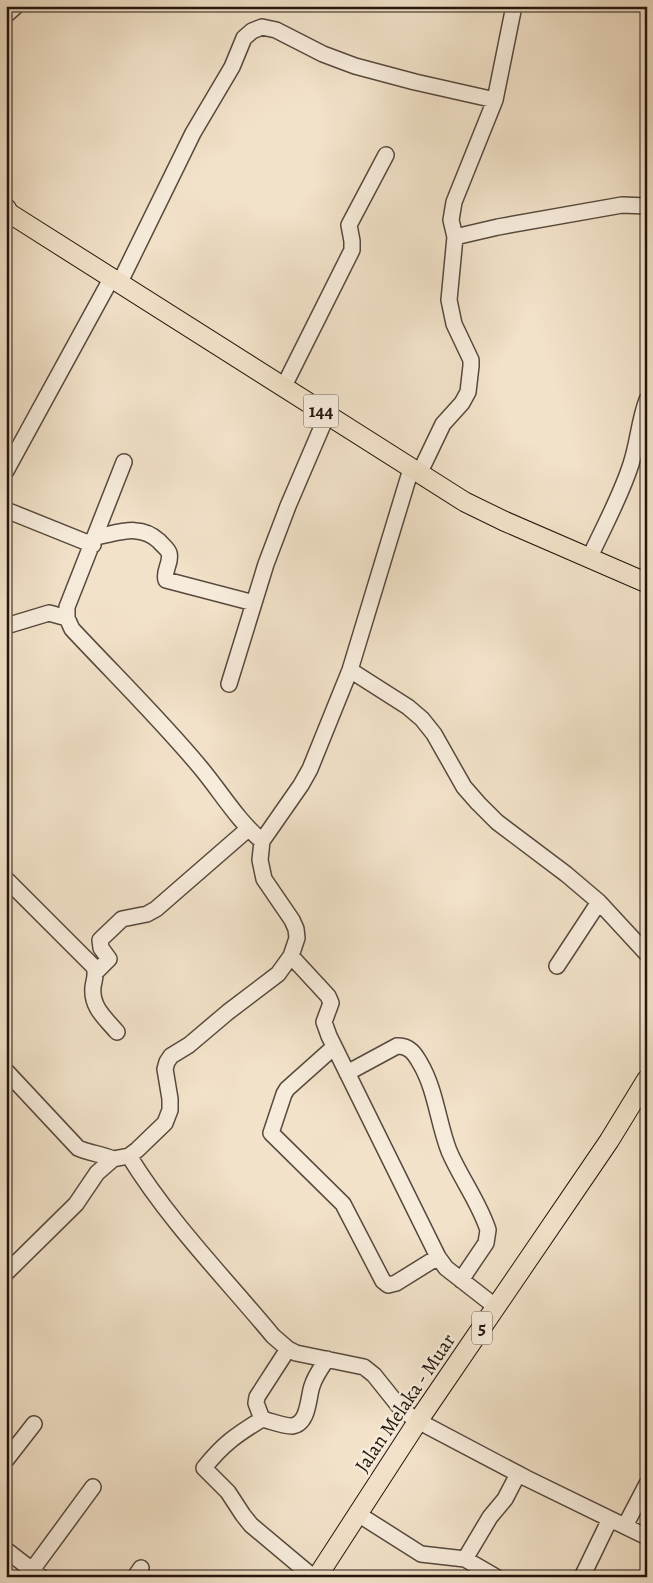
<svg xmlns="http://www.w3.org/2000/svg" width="653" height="1583" font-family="Alegreya,serif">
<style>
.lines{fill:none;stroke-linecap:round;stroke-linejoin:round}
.minor-casing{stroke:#57493d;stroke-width:18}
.major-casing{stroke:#23160e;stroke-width:21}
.minor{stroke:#f7ecdc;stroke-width:15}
.major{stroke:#f2e2c9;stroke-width:19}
.labels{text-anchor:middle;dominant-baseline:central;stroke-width:5;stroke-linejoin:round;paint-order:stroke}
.shield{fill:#f7ecdc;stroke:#63564c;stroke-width:1}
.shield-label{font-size:19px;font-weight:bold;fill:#23160e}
.street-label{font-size:20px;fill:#23160e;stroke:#f7ecdc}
</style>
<rect width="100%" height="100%" fill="#f2e2c9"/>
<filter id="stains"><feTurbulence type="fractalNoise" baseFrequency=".004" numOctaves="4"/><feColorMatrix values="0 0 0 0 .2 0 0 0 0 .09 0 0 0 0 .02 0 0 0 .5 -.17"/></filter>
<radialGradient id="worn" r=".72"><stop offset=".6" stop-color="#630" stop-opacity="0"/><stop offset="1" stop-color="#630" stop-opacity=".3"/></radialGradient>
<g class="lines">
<!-- minor casing -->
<g class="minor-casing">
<path id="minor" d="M6,15l10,-9
M455,237l43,-10 124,-22 25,1
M119,284l74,-151 39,-66 12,-29 8,-7 10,-4 14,3 47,24 32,12 60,16 80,18
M284,386l68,-136v-9l-3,-16 37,-70
M6,471l105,-192
M419,474l24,-50 19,-21 6,-11 3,-26v-6l-17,-36 -5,-24 6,-63 -4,-17 3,-18 41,-102 19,-94
M6,510l87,35
M96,537c22,-4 44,-14 63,4 3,4 8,7 10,12 3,9 -6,18 -3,27l88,23
M589,559c14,-31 32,-63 42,-95 7,-21 8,-43 16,-64
M67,618v-11l57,-145
M6,626l43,-13 18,5 5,11c43,46 88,90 128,138 21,25 37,53 62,74
M350,670l58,37 14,12 12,15 30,53 14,16 19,19 69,52 33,28 48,52
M229,684l37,-120 22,-58 39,-91
M6,879l88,88c3,8 0,12 -1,20 -2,20 12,31 24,45
M291,956l37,40 3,7 -7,19 5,14 109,221 8,11 50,39
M557,966l42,-64
M96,972l13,-13 -8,-11 -1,-8 22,-21 25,-5 9,-5 92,-80
M334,1047l-47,42 -3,5 -13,39 72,71 40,77 5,4 8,-2 42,-26
M6,1071l72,77c11,5 23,6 35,11
M347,1073l50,-27c12,-1 18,8 23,17 16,27 18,60 29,88 11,26 31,53 39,79l-2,13 -25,37
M129,1156c40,65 95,121 144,180l15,13 8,4 68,14 10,8 28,35 16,11 108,57 121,59
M6,1273l70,-69 21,-31 16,-14 16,-3 8,-6 28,-27 5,-13v-11l-5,-30 2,-7 4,-6 18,-11 39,-33 50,-38 13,-18 6,-18 -1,-9 -4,-9 -28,-41 -4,-19 2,-19 39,-56 9,-16 40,-99 61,-201
M288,1349l-31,48 -1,6 6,16c-26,16 -39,25 -58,49l24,24 15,23 8,10 62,52
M262,1419c9,2 21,7 30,7 17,-2 16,-29 20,-40 3,-10 9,-18 15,-27
M6,1460l28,-36
M358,1514l63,40 44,5 31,18
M625,1526l22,-42
M6,1550l35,27
M465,1559l25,-42 15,-18 13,-25
M32,1570l61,-83
M135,1577l6,-9
M582,1577l28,-58"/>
</g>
<!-- major casing -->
<g class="major-casing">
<path id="major" d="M6,208l3,5 456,289 39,19 143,62
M317,1577l101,-156 191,-280 38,-62"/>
</g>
<!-- minor -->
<use href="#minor" class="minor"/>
<!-- major -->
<use href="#major" class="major"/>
</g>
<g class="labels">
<!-- shield labels -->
<g class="shield">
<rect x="303.5" y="394.5" width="35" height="33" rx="4"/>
<rect x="472" y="1311.5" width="20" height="33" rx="4"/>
</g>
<g class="shield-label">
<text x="321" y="411">144</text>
<text x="482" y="1328">5</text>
</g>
<!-- street labels -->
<g class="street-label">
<text transform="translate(405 1403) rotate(-56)">Jalan Melaka - Muar</text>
</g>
</g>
<!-- margin -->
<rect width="653" height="1583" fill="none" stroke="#f2e2c9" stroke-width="25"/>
<rect x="8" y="8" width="638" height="1568" fill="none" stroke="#23160e" stroke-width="2.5"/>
<rect x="12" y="12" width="628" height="1558" fill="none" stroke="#23160e"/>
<rect width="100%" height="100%" filter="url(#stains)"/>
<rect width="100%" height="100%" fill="url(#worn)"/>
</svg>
